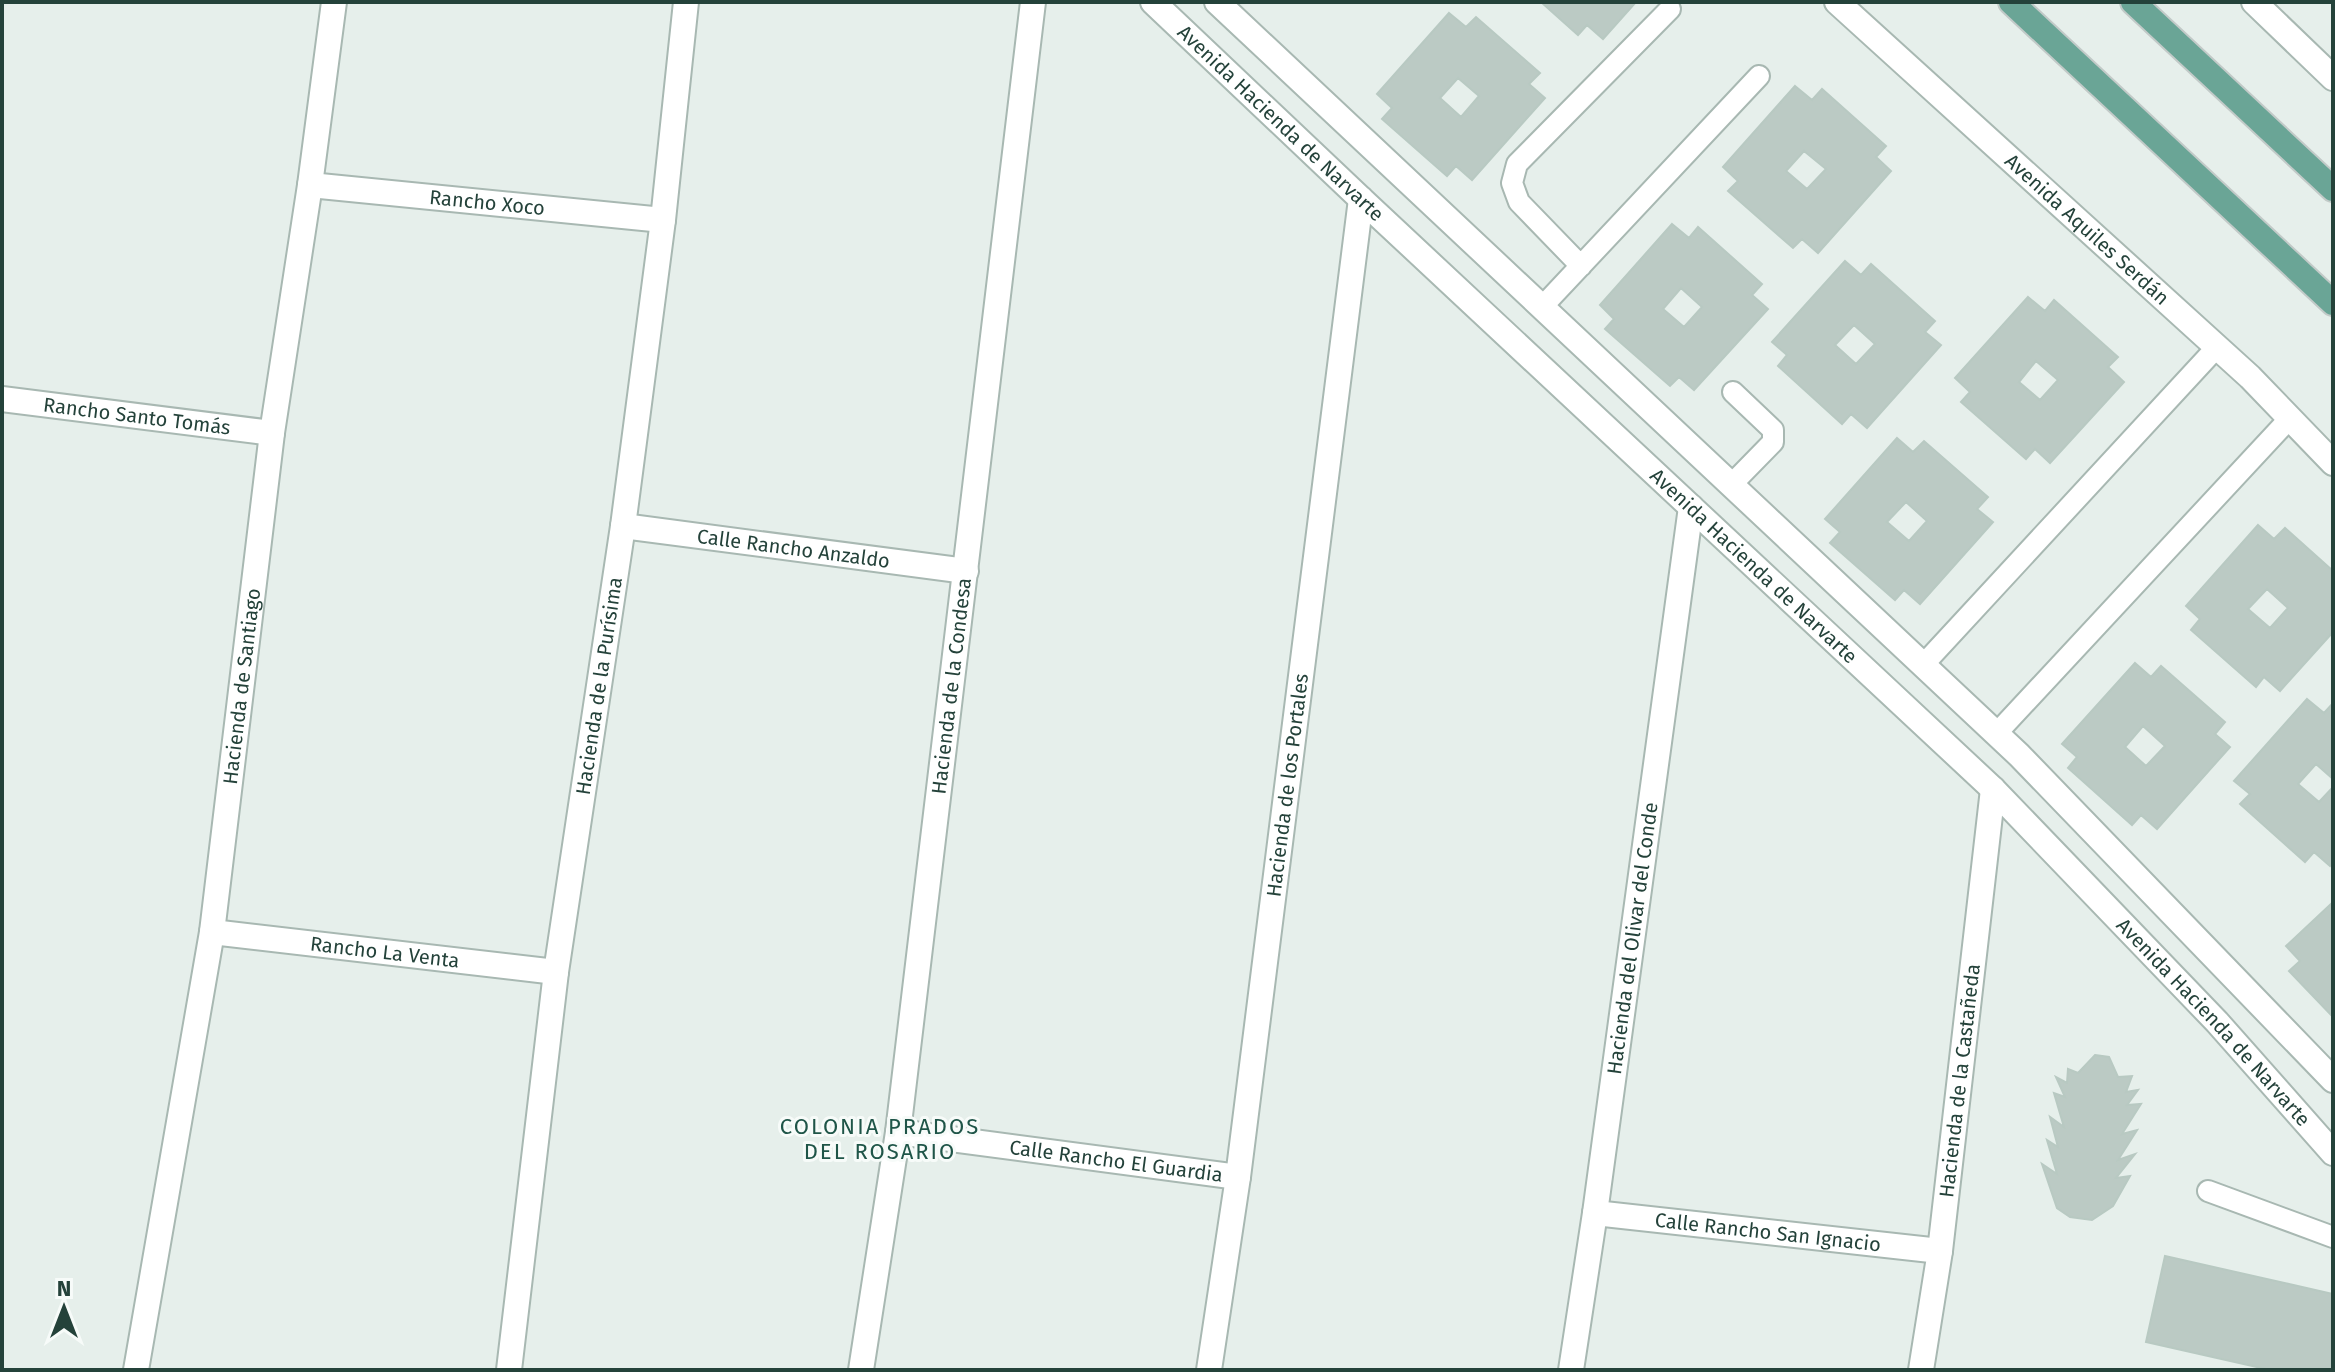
<svg xmlns="http://www.w3.org/2000/svg" width="2335" height="1372" font-family="'Fira Sans',sans-serif">
<style>
.building{fill:#bbcac4;stroke:#b8c9c2;stroke-width:2;fill-rule:evenodd}
.lines{fill:none;stroke-linecap:round;stroke-linejoin:round}
.service-casing{stroke:#a8b8b2;stroke-width:24}
.minor-casing{stroke:#a8b8b2;stroke-width:28}
.tertiary-casing{stroke:#a8b8b2;stroke-width:28}
.primary-casing{stroke:#c2cac8;stroke-width:28}
.service{stroke:#fff;stroke-width:20}
.minor{stroke:#fff;stroke-width:24}
.tertiary{stroke:#fff;stroke-width:24}
.primary{stroke:#6aa596;stroke-width:24}
.labels{text-anchor:middle;dominant-baseline:central;stroke-width:6;stroke-linejoin:round;paint-order:stroke}
.street-label{font-size:20px;fill:#24423a;stroke:#f7fbf9}
.neighbourhood-label{font-size:22px;letter-spacing:2px;fill:#1f5548;stroke:#f7fbf9}
</style>
<rect width="100%" height="100%" fill="#e6efeb"/>
<!-- building -->
<path class="building" d="M1541,2h95l-33,37 -16,-14 -9,10z
M1449,13l17,14 10,-10 64,56 -11,11 16,14 -73,82 -16,-14 -9,10 -65,-57 10,-11 -15,-14zM1458,78l21,18 -18,21 -21,-19z
M1795,86l17,14 10,-11 64,57 -10,11 15,14 -73,82 -16,-14 -9,9 -65,-57 10,-10 -15,-14zM1804,151l22,18 -19,20 -21,-18z
M1672,224l17,14 9,-11 64,57 -10,11 16,14 -74,81 -15,-13 -9,9 -65,-57 9,-10 -14,-14zM1681,288l21,19 -18,20 -21,-18z
M1845,261l16,14 10,-11 64,57 -10,11 16,13 -74,83 -16,-14 -9,10 -64,-58 9,-11 -15,-13zM1854,325l21,19 -19,20 -21,-19z
M2028,297l17,14 9,-11 64,57 -10,10 16,15 -74,81 -15,-14 -9,10 -65,-57 9,-10 -15,-14zM2036,361l22,19 -18,20 -21,-18z
M1897,438l16,14 11,-11 64,56 -11,12 16,13 -73,82 -16,-14 -9,10 -65,-57 10,-11 -15,-13zM1906,502l21,19 -18,20 -22,-19z
M2258,525l16,14 11,-11 48,43v61l-53,59 -16,-14 -8,10 -65,-57 9,-11 -14,-13zM2267,589l21,19 -18,20 -22,-19z
M2135,663l16,14 10,-11 64,56 -10,12 15,13 -73,82 -16,-14 -9,10 -64,-57 9,-11 -15,-13zM2143,726l22,20 -19,20 -21,-19z
M2307,699l17,14 9,-10v76l-17,-15 -18,20 21,18 14,-15v75l-3,4 -16,-14 -9,10 -65,-58 10,-10 -16,-13z
M2333,902v115l-44,-46 11,-10 -14,-15z
M2095,1055l14,2 9,20 14,-1 -6,16 12,-2 -11,15 14,-1 -19,30 15,-4 -19,30 17,-6 -19,24 14,-2 -17,30 -21,14 -22,-3 -13,-9 -15,-44 15,10 -10,-34 11,7 -8,-30 14,10 -10,-34 11,4 -9,-20 11,6 1,-14 10,4z
M2165,1256l168,38v76h-63l-124,-28z"/>
<g class="lines">
<!-- service casing -->
<g class="service-casing">
<path id="service" d="M1581,266l-62,-64 -7,-19 5,-19 153,-155
M1542,307l217,-231
M1731,485l42,-43v-12l-40,-38
M1923,665l294,-318
M1996,734l294,-316
M2208,1191l125,46"/>
</g>
<!-- minor casing -->
<g class="minor-casing">
<g id="minor">
<path id="s1" d="M310,185l353,35"/>
<path id="s2" d="M2,399l270,34"/>
<path id="s3" d="M623,526l343,45"/>
<path id="s4" d="M212,932l344,40"/>
<path id="s5" d="M898,1132l340,45"/>
<path id="s6" d="M1595,1213l345,38"/>
<path id="s7" d="M136,1370l76,-438 60,-499 38,-248 24,-183"/>
<path id="s8" d="M509,1370l47,-398 67,-446 40,-306 23,-218"/>
<path id="s9" d="M861,1370l37,-238 135,-1130"/>
<path id="s10" d="M1209,1370l29,-193 123,-978"/>
<path id="s11" d="M1571,1370l24,-157 96,-706"/>
<path id="s12" d="M1921,1370l19,-119 53,-462"/>
</g>
</g>
<!-- tertiary casing -->
<g class="tertiary-casing">
<g id="tertiary">
<path id="s13" d="M1153,2l208,197 632,590 224,233 116,131"/>
<path d="M1217,2l802,753 314,325"/>
<path id="s14" d="M1837,2l413,375 83,86"/>
<path d="M2254,2l79,76"/>
</g>
</g>
<!-- primary casing -->
<g class="primary-casing">
<path id="primary" d="M2011,2l322,301
M2133,2l200,187"/>
</g>
<!-- service -->
<use href="#service" class="service"/>
<!-- minor -->
<use href="#minor" class="minor"/>
<!-- tertiary -->
<use href="#tertiary" class="tertiary"/>
<!-- primary -->
<use href="#primary" class="primary"/>
</g>
<g class="labels">
<!-- street labels -->
<g class="street-label">
<text stroke="none"><textPath href="#s13" startOffset="176">Avenida Hacienda de Narvarte</textPath></text>
<text stroke="none"><textPath href="#s1" startOffset="178">Rancho Xoco</textPath></text>
<text stroke="none"><textPath href="#s14" startOffset="338">Avenida Aquiles Serdán</textPath></text>
<text stroke="none"><textPath href="#s2" startOffset="136">Rancho Santo Tomás</textPath></text>
<text stroke="none"><textPath href="#s3" startOffset="172">Calle Rancho Anzaldo</textPath></text>
<text stroke="none"><textPath href="#s13" startOffset="824">Avenida Hacienda de Narvarte</textPath></text>
<text stroke="none"><textPath href="#s8" startOffset="690">Hacienda de la Purísima</textPath></text>
<text stroke="none"><textPath href="#s7" startOffset="692">Hacienda de Santiago</textPath></text>
<text stroke="none"><textPath href="#s9" startOffset="690">Hacienda de la Condesa</textPath></text>
<text stroke="none"><textPath href="#s10" startOffset="590">Hacienda de los Portales</textPath></text>
<text stroke="none"><textPath href="#s11" startOffset="436">Hacienda del Olivar del Conde</textPath></text>
<text stroke="none"><textPath href="#s4" startOffset="174">Rancho La Venta</textPath></text>
<text stroke="none"><textPath href="#s13" startOffset="1472">Avenida Hacienda de Narvarte</textPath></text>
<text stroke="none"><textPath href="#s12" startOffset="292">Hacienda de la Castañeda</textPath></text>
<text stroke="none"><textPath href="#s5" startOffset="220">Calle Rancho El Guardia</textPath></text>
<text stroke="none"><textPath href="#s6" startOffset="174">Calle Rancho San Ignacio</textPath></text>
</g>
<!-- neighbourhood labels -->
<g class="neighbourhood-label">
<text x="880" y="1126">COLONIA PRADOS<tspan x="880" dy="25">DEL ROSARIO</tspan></text>
</g>
</g>
<!-- border -->
<rect width="2335" height="1372" fill="none" stroke="#24423a" stroke-width="8"/>
<!-- north arrow -->
<g transform="translate(64 1308)" stroke="#f7fbf9" stroke-width="6" paint-order="stroke">
<path d="M0-6L14 30L0 20L-14 30Z" fill="#24423a"/>
<text y="-12" font-size="22" font-weight="bold" text-anchor="middle" fill="#24423a">N</text>
</g>
</svg>
